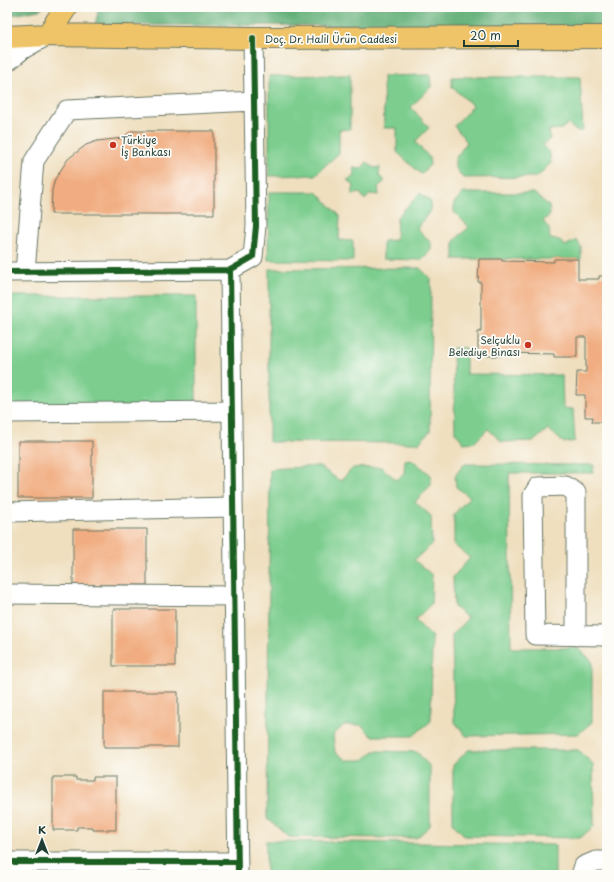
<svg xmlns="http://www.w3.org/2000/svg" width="614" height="882" font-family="'Playpen Sans',sans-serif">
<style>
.green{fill:#7bcd8e;stroke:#4d8561}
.forest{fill:#64b079;stroke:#427656}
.building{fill:#f1ad81}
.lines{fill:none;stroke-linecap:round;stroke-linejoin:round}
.minor-casing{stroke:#687665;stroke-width:21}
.major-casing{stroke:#687665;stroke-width:24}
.minor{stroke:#fff;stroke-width:19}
.major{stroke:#efc469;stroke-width:22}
.cycleway-casing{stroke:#fdfcf7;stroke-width:8}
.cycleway{stroke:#1b5e20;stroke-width:6}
.poi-dot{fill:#c8321e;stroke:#fdfcf7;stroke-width:1.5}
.labels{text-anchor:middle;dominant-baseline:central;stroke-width:3.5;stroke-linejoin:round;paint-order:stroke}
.street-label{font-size:10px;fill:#1f3d34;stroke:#fdfcf7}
.poi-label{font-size:10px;fill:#1f3d34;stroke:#fdfcf7;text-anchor:start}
</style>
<rect width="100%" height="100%" fill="#fdfcf7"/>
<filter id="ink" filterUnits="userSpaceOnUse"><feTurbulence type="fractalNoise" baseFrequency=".025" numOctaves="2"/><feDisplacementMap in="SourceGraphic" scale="8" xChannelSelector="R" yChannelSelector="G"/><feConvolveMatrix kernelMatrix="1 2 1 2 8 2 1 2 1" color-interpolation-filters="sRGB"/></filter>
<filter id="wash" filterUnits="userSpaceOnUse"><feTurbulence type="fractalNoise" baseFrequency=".012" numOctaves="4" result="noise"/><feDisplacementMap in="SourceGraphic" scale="16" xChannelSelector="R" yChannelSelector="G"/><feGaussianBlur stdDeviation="0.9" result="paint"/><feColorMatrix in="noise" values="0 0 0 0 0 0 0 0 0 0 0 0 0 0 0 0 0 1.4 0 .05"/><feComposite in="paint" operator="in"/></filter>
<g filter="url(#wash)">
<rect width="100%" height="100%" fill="#efdfbf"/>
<!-- green -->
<path class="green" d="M350,75v54l-11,1v23l-24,22 -46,1v-100z
M430,75l1,12 -20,20 18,21 -14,14 14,15 1,8 -9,9 -24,-22v-24h-13l-1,-52z
M452,77h128l3,54h-7l-8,-7 -7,5 -12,1 1,9 -7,6 7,9 1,9 -14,14 -74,1 -8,-11v-8l12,-17 -13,-16 19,-20 -21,-19z
M367,162l7,6 6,-1 -1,9 6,5 -7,6 1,8 -9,-1 -5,6 -5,-7 -8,2 2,-9 -7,-6 8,-4 -2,-8 8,1z
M269,192h48l23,24 -1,24 14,1v20l-85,-1z
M420,193l11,9 -1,9 -13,17 14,15v7l-10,10 -38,-1v-18l13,-1 1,-23z
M463,193h71l15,13 1,9 -7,6 6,8 1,10 9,1 6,6 12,-6 4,7v12h-127v-18l15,-14 -15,-15v-9z
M420,268l11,11 -1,152 -11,12 -150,-1v-173z
M7,296h189v111h-189z
M453,348h13v26l96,1 1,33 10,1 2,32 -11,2 -16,-14 -14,12 -32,1 -14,-13 -13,13 -11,1 -9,-11z
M411,459l20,16v10l-16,17 16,14 1,28 -18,16 18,15 -1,29 -16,16 17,17 -1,84 -18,15h-41l-11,-11h-17l-11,10 2,17 11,8h17l11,-9 43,1 13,15v59l-14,12 -128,-1 -21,-19 3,-349 49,-3 21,15 13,-13 28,-1 16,13 7,-7 1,-13z
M464,464l130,1 -1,8h-84l2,175h67l14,13v61l-14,12 -112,2 -12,-15 -2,-86 16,-17 -14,-11 -1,-30 17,-19 -16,-13v-31l16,-17 -14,-10 -1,-11z
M468,750h110l15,14 1,62 -14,12 -115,-2 -12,-12v-59z
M266,841l289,4v30h-289z"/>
<!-- forest -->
<path class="forest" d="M7,7h36l-4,3 -32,6z
M99,7h508v19l-512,-1z"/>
<g id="blocks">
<!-- building -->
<path class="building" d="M131,131h83v83h-163l1,-24 3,-11 13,-20 18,-14 11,-4 26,-3z
M479,259h23v2l52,1v-3h24v20h21v-3h8v146h-15l1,-5h-8v-22h-9l1,-23h9v-35h-9v20h-23v-3l-53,-1v3h-23v-24h3v-50h-3z
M18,441h74v57h-74z
M73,529h74v56h-74z
M113,609h62v57h-62z
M104,692h74v55h-74z
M53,777h23v3h17v-3h23v53h-23v-3h-16v3h-24z"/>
</g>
</g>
<g filter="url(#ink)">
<use href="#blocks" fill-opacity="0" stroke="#687665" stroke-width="1"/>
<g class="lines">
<!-- minor casing -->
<g class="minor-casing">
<path id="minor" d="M7,62l16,-13 25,-14
M230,270l23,-13 3,-31 -3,-188
M7,272l223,-2 8,605
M25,272l9,-111 33,-51 187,-9
M7,413l225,-2
M7,512l226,-5
M7,594l227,2
M576,636v-143l-10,-7 -28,1 -5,8 2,140 72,1
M7,862h231
M581,875l3,-9 12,-5h11"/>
</g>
<!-- major casing -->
<g class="major-casing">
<path id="major" d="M48,35l18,-28
M7,37l41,-2 205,3 354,-1"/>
</g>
<!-- minor -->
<use href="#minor" class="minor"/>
<!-- major -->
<use href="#major" class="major"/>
<!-- cycleway casing -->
<g class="cycleway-casing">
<path id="cycleway" d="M230,270l23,-13 3,-31 -3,-188
M7,272l223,-2 8,605
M7,862h231"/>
</g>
<!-- cycleway -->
<use href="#cycleway" class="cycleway"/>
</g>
</g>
<!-- markers -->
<g class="poi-dot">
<circle cx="113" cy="145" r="4"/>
<circle cx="528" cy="345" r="4"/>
</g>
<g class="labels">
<!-- street labels -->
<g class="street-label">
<text x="331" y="38">Doç. Dr. Halil Ürün Caddesi</text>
</g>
<!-- poi labels -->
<g class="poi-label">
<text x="121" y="139">Türkiye<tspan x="121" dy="12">İş Bankası</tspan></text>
<text x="520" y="339" text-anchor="end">Selçuklu<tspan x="520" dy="12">Belediye Binası</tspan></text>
</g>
</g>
<!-- margin -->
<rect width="614" height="882" fill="none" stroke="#fdfcf7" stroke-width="24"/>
<!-- north arrow -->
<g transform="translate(42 840)" stroke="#fdfcf7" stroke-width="3" paint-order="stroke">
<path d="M0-3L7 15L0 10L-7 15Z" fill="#1f3d34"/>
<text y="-6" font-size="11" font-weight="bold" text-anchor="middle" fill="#1f3d34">K</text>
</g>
<!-- scale -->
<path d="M464 40v6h54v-6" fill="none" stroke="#1f3d34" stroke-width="2"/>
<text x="470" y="40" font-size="12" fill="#1f3d34" stroke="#fdfcf7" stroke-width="3" paint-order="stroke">20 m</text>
</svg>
